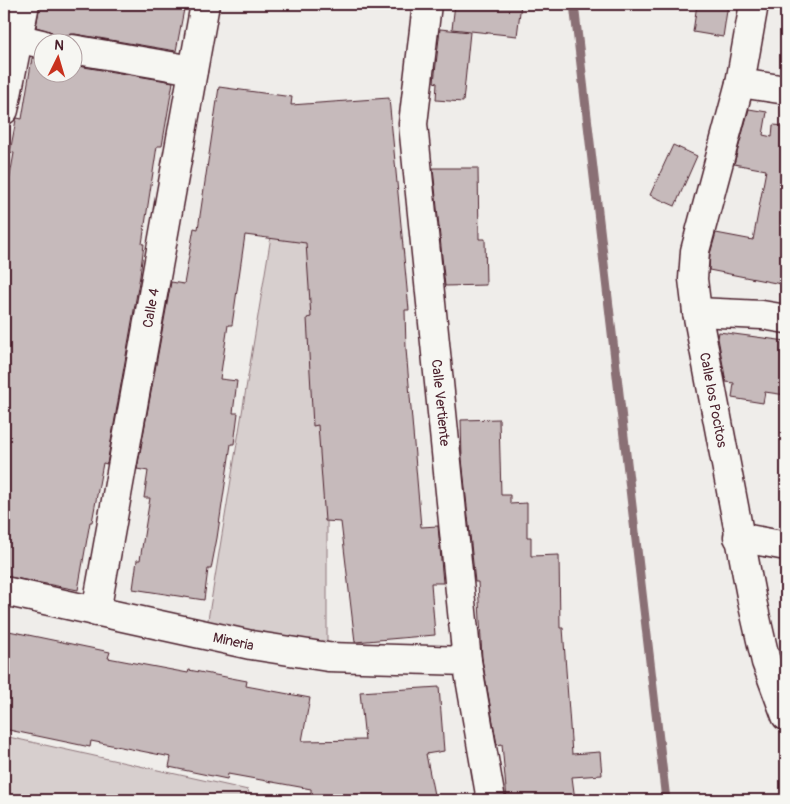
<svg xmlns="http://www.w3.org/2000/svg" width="790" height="804" font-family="Pangolin,sans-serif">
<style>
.green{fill:#d7cfce;stroke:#90777c}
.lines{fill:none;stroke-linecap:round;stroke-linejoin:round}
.stream{stroke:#8a6f74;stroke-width:9}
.building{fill:#c6babb;stroke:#4a1f2b}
.minor-casing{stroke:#4a1f2b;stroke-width:31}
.minor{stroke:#f6f6f2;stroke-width:28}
.labels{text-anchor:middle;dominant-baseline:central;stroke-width:5;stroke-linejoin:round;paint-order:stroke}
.street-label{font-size:14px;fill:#4a1f2b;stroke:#f6f6f2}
</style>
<rect width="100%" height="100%" fill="#efedea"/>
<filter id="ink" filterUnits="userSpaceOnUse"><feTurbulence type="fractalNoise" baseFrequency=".02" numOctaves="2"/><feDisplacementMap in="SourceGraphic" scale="10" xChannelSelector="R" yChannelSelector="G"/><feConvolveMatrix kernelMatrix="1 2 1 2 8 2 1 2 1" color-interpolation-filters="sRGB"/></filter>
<g filter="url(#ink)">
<!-- green -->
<path class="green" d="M290,121l37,6v525l-121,-20z
M4,736l244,54 3,10h-247z"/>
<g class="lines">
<!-- stream -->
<path class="stream" d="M574,4l92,796"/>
</g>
<!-- building -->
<path class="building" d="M40,4h145l-9,47 -101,-17 -9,1 -9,7 -5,-10 -16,-5z
M455,4h66l-4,32 -65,-7z
M697,4h31l-5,33 -30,-5z
M440,29l30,3 -7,70 -27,-2 1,-17 -3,-1z
M32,58l10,1v13h30v-7l101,17 -11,64h-5l-15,98h2l-4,32 -33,188 -4,-1 -11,59h-2l-12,68 -74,-14v-365l10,-58 -4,-1 6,-32 1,-2 5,1z
M219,87l73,10 -1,8 98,-7 20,212h-4l1,39 15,178 17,-1 5,57h-12l4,52 -80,7 -14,-120 -16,-1 -7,-96 -5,1 -6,-108 4,-1 -5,-74 -61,-8 -13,90h-4l-8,54 17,2 -4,32h5l-4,31h-3l-14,94 -6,31h-3l-4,31 -71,-11 4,-29h3l10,-62h-6l4,-27 -11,-2 34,-187 13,2 10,-56 4,1z
M749,109l18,3 -4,23 9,2 1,-12 13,1v159l-77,-15 1,-16 6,-21 37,7 13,-70 -32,-6z
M673,145l24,11 -22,50 -25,-11z
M433,168h45l1,71h6l1,46 -41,1z
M719,332l67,9v54l-21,-3 -2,11 -31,-5 2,-15 -8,-1 -8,-44z
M499,419l2,76h9v9l17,-1v34h4v19l28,-1 1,73h3l9,126 28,-2 2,23 -30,2 3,23h-68l-5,-56 -5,1 -15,-86 -4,-77h-3l-13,-123 -1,-39z
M4,630l106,22 -2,6 80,15 1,-3 58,11 -1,5 64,12 -8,43 63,-1 -5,-48 79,-5 5,64 -18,3 9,46h-124v-11l-83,-15 -1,5 -58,-12 2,-10 -80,-16 -1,6 -86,-18z"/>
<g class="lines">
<!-- minor casing -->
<g class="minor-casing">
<g id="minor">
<path id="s1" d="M427,4l-14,120 54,537 24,139"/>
<path id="s2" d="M754,4l-14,79 -45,168 -2,28 4,33 55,289 14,61 20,54"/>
<path d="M4,35l38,9"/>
<path d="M72,49l121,21"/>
<path d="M740,83l46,7"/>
<path d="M4,110l21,-106"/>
<path d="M697,312l65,3 24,4"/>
<path d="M738,537l48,9"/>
<path id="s3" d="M4,591l247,54 77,12 139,4"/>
<path id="s4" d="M96,612l109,-608"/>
</g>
</g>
<!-- minor -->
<use href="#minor" class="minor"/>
</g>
</g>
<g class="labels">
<!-- street labels -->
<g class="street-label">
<text stroke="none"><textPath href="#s4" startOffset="309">Calle 4</textPath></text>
<text stroke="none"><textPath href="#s2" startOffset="405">Calle los Pocitos</textPath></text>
<text stroke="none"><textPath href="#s1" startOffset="401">Calle Vertiente</textPath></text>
<text stroke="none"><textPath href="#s3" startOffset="235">Mineria</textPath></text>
</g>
</g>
<!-- margin -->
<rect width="790" height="804" fill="none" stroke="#f6f6f2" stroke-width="20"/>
<rect x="10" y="10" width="770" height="784" fill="none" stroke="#4a1f2b" stroke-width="2" filter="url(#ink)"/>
<!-- north arrow -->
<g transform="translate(58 58) rotate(5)"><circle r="24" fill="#f6f6f2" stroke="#b1a0a2"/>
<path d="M0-4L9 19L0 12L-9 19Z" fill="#c8321e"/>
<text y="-8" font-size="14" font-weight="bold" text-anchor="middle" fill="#4a1f2b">N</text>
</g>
</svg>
